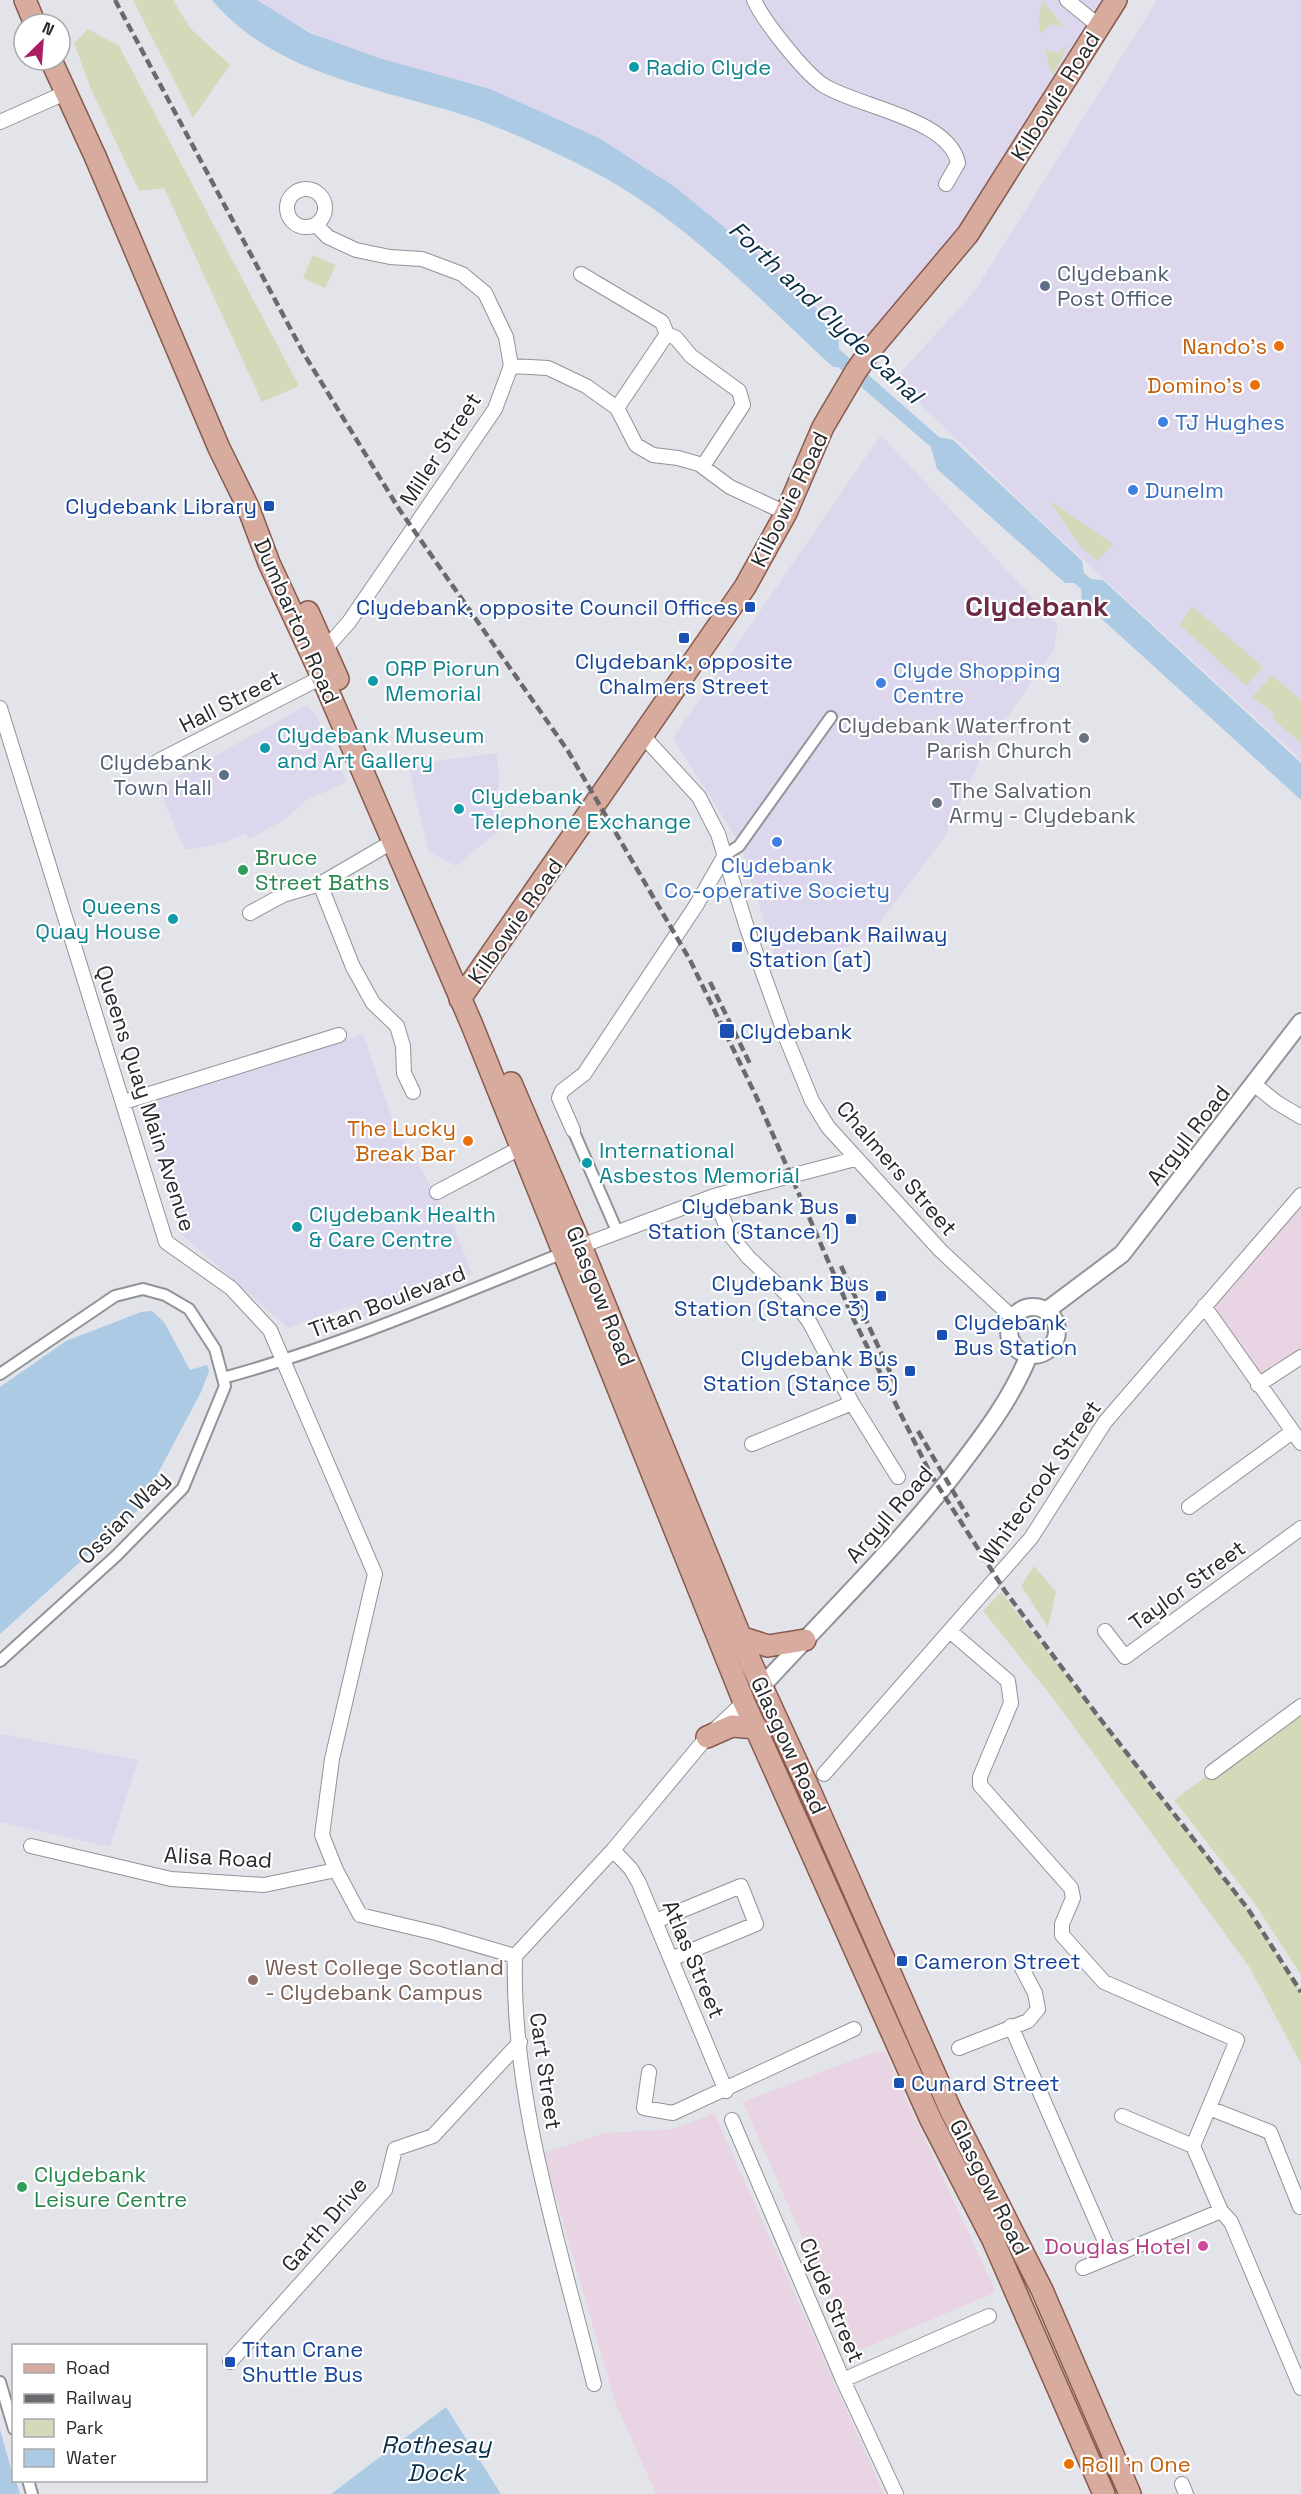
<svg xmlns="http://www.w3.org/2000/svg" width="1301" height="2494" font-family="'Space Grotesk',sans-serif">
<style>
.commercial{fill:#dcd7ed}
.industrial{fill:#e8d4e3}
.green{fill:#d3daba}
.water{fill:#accae4}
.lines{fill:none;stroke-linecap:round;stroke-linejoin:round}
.pedestrian-casing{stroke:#909398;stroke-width:14}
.minor-casing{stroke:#909398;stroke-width:16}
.tertiary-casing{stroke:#909398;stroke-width:20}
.primary-casing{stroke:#885a4d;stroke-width:24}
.pedestrian{stroke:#fff;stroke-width:10}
.minor{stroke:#fff;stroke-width:14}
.tertiary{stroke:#fff;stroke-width:16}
.primary{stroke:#d7ac9f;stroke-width:21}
.rail{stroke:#696a6e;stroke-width:4.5;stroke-dasharray:9 4.5;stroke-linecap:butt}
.culture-dot{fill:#0f9aa8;stroke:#fff;stroke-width:2}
.service-dot{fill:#5c6f8a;stroke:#fff;stroke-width:2}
.food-dot{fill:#e8710a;stroke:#fff;stroke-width:2}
.shop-dot{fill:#3f7fe0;stroke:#fff;stroke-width:2}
.transit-dot{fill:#1a4fb4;stroke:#fff;stroke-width:2}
.worship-dot{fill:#6b7280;stroke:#fff;stroke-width:2}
.leisure-dot{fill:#2e9e5b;stroke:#fff;stroke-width:2}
.education-dot{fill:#8d6e63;stroke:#fff;stroke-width:2}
.hotel-dot{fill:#d1479c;stroke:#fff;stroke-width:2}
.labels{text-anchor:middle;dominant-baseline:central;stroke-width:4.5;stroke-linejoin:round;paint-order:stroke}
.culture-label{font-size:22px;fill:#0d838f;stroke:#fff;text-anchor:start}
.street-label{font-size:22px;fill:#28292b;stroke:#fff}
.service-label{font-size:22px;fill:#4e5e75;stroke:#fff;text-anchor:start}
.food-label{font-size:22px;fill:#c56008;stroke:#fff;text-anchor:end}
.shop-label{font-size:22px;fill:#366cbe;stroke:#fff;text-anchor:start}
.transit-label{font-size:22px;fill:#164399;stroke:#fff;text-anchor:start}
.worship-label{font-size:22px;fill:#5b616d;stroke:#fff;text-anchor:end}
.leisure-label{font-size:22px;fill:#27864d;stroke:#fff;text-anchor:start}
.education-label{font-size:22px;fill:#785e54;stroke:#fff;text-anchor:start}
.hotel-label{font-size:22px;fill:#b23c85;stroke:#fff;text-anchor:end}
.water-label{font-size:24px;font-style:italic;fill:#082d47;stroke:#fff}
.district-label{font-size:28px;font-weight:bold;fill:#6d2a44;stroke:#fff}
</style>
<rect width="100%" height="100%" fill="#e2e4ea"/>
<!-- commercial -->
<path class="commercial" d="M257,0h859l-148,234 -95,113 -35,-19 -123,-109 -72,-54 -153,-76 -111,-31 -50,-17 -53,-27z
M1157,0h144v760l-260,-239 -146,-142 79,-87z
M881,435l177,190 -5,27 -67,95 -42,91 -79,104 -87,24 -38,-122 -67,-106z
M307,705l11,13 28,62 -2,3 -39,18 -22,20 -34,18 -4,-6 -19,9 -41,8 -27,-63z
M497,753l2,34 -11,17 24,16 -56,46 -27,-14 -21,-87z
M363,1034l30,87 61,106 18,47 -111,43 -5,-13 -68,24 -109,-96 -39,-123 4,-8z
M0,1734l138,26 -28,87 -110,-25z"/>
<!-- industrial -->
<path class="industrial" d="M1301,1197v160l-43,28 -54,-79z
M884,2051l112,241 -143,61 -110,-251 126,-48z
M714,2113l170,381h-228l-41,-92 -72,-249 63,-20 68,-4z"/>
<!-- green -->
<path class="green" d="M133,0h40l18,29 39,36 -37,53z
M1043,1l22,27 -14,-4 -11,10 -1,-19z
M88,29l31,17 180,340 -37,16 -98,-214 -25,3 -48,-102 -17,-46z
M1068,45l-15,31 -9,-27 13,4z
M313,255l23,10 -11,23 -22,-10z
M1049,500l64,44 -16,17 -17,-15z
M1192,606l71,61 -17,19 -66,-61z
M1272,675l29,25v43l-29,-25 3,-4 -23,-17z
M1034,1566l22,26 -8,35 -27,-41z
M1001,1592l247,317 53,83v72l-51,-96 -198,-271 -69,-86z
M1301,1706v269l-46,-71 -81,-104z"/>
<!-- water -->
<path class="water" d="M212,0h45l53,33 69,25 111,31 109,49 76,49 81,66 82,75 1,21 10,9 90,79 14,3 129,121 2,12 7,6 12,1 198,183v37l-219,-199 -1,-12 -7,-6h-9l-128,-114 -6,-22 -93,-80h-5c-76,-70 -151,-150 -243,-197 -45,-23 -91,-44 -139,-59 -84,-25 -179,-40 -239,-111z
M152,1311l12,11 26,48 17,-5 2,6 -8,21 -62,117 -139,125v-247l66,-46 75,-29z
M446,2407l55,87h-170z
M0,2429l14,51 2,1 4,13h-20z"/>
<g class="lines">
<!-- pedestrian casing -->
<g class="pedestrian-casing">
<path id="pedestrian" d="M725,855l14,-9 92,-129
M573,1130l44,101
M0,1374l115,-78 28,-7 22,6 24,14 26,40 10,37 -42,102 -67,68 -116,105
M223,1378c117,-32 228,-80 340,-125
M0,2382l14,47
M28,2480l4,14"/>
</g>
<!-- minor casing -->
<g class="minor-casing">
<path id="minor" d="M754,0c10,22 50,72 69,85 34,22 126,33 135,78l-12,21
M1067,0l32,26
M0,122l65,-29
M287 208a19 19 0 1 1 38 0a19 19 0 1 1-38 0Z
M316,225l12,12 28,13 34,7 32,2 40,15 23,19 21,44 5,29 -16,43 -146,213 -24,27 -6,3
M581,274l81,48 5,12 -50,74
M667,334l9,4 15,18 48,35 4,14 -40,61
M511,366l37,2 38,18 31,22 19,37 17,10 25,3 21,6 31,23 56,26
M0,708l166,534 65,46 39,42 105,244 -43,185 -10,76 14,35
M644,737l55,60 19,37 29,94 40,112 25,61 16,26 112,123 73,68
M158,761l164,-84
M320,884l33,83 20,36 24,23 6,20 1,27 9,19
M250,913l33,-18 37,-11 72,-42
M1255,1085l21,17 25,15
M124,1102l215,-67
M573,1130l-14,-32 3,-7 22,-17 113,-170 28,-49
M437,1192l85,-45
M714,1196l16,39 18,22 46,44 16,22 42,80 46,74
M581,1246l133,-50 141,-37
M1204,1306l97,137
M1258,1385l43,-28
M752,1444l100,-41
M1189,1507l103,-75
M1105,1631l20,26 176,-129
M951,1632l57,49 3,22 -31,74v8l91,103 2,10 -11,26v11l42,47 133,58 -44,106 28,65 10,11 70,166
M1212,1772l89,-66
M824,1774l207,-236 74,-116 196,-227
M31,1846l140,33 93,6 72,-15 24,45 76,18 79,23
M613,1850l18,19 8,14 87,208
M656,1921l85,-35 15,38 -85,35
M1011,2026l100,229
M959,2048l69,-27 10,-12 -3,-16 -13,-25
M649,2072l-5,36 29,5 181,-84
M1209,2108l61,24 30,75
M1122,2116l71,30
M732,2120l111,260 53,114
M1083,2268l138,-57
M230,2362l155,-172 10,-41 38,-13 87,-94
M843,2380l146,-64
M594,2384c-34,-139 -83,-285 -79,-428l98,-106 94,-113 37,-35
M1182,2484l4,10"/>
</g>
<!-- tertiary casing -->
<g class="tertiary-casing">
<path id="tertiary" d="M1009 1331a24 24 0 1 1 48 0a24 24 0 1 1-48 0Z
M1046,1311l76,-57 179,-232
M762,1686c64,-70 132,-136 191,-211 29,-38 58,-75 76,-120"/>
</g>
<!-- primary casing -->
<g class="primary-casing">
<path id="primary" d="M25,0l10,24
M51,60l44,96 124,292 29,59 21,56 53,114 150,348 272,677 187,418 62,120 111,254
M308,612l30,67
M460,999l285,-412 41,-74 37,-86 33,-56 17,-24 95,-113 148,-234
M511,1083l70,163 171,419 58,126 141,320 91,179 88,204
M740,1637l28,9 37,-6
M707,1737l25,-11 25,2"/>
</g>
<!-- pedestrian -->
<use href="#pedestrian" class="pedestrian"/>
<!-- minor -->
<use href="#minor" class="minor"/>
<!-- tertiary -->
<use href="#tertiary" class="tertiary"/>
<!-- primary -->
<use href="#primary" class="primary"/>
<!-- rail -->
<path class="rail" d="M115,0l189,354 95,155 169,242 122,209 66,136 98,224 77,155 74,116 93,125 150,193 53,83
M710,982l41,84
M841,1266l55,119
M918,1431l50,86"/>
</g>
<!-- markers -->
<g class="culture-dot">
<circle cx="634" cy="67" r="6"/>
<circle cx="373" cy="681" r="6"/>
<circle cx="265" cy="748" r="6"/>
<circle cx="459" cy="809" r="6"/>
<circle cx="173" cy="919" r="6"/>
<circle cx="587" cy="1163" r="6"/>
<circle cx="297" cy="1227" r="6"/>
</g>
<g class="service-dot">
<circle cx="1045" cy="286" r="6"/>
<circle cx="224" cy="775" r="6"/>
</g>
<g class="food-dot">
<circle cx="1279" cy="346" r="6"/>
<circle cx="1255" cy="385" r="6"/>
<circle cx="468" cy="1141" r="6"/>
<circle cx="1069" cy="2464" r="6"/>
</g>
<g class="shop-dot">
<circle cx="1163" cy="422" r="6"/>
<circle cx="1133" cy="490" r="6"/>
<circle cx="881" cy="683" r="6"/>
<circle cx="777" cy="842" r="6"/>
</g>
<g class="transit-dot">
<rect x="263" y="500" width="12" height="12" rx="3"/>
<rect x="744" y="601" width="12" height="12" rx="3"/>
<rect x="678" y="632" width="12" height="12" rx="3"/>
<rect x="731" y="941" width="12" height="12" rx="3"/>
<rect x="719" y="1023" width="16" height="16" rx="3"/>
<rect x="845" y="1213" width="12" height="12" rx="3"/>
<rect x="875" y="1290" width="12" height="12" rx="3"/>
<rect x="936" y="1329" width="12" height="12" rx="3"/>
<rect x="904" y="1365" width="12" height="12" rx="3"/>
<rect x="896" y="1955" width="12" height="12" rx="3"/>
<rect x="893" y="2077" width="12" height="12" rx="3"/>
<rect x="224" y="2356" width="12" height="12" rx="3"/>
</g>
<g class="worship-dot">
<circle cx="1084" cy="738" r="6"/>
<circle cx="937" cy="803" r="6"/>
</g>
<g class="leisure-dot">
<circle cx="243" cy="870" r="6"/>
<circle cx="22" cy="2187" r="6"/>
</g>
<circle class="education-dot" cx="253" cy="1980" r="6"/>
<circle class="hotel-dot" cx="1203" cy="2246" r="6"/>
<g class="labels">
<!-- culture labels -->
<g class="culture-label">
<text x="646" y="67">Radio Clyde</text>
<text x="385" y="668">ORP Piorun<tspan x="385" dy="25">Memorial</tspan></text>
<text x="277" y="735">Clydebank Museum<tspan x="277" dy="25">and Art Gallery</tspan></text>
<text x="471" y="796">Clydebank<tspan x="471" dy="25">Telephone Exchange</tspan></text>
<text x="161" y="906" text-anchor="end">Queens<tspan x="161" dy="25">Quay House</tspan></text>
<text x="599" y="1150">International<tspan x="599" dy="25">Asbestos Memorial</tspan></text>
<text x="309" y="1214">Clydebank Health<tspan x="309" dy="25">&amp; Care Centre</tspan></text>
</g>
<!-- street labels -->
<g class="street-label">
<text transform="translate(1055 96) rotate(-58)">Kilbowie Road</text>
<text transform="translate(440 449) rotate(-57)">Miller Street</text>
<text transform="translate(789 499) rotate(-64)">Kilbowie Road</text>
<text transform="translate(297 621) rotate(66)">Dumbarton Road</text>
<text transform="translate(230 701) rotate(-27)">Hall Street</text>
<text transform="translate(515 921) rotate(-55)">Kilbowie Road</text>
<text transform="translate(146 1098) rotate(72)">Queens Quay Main Avenue</text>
<text transform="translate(1188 1135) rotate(-52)">Argyll Road</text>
<text transform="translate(897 1168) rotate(49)">Chalmers Street</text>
<text transform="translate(601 1296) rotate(68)">Glasgow Road</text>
<text transform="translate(387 1301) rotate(-21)">Titan Boulevard</text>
<text transform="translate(1040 1482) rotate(-55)">Whitecrook Street</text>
<text transform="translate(889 1514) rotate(-49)">Argyll Road</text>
<text transform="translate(123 1517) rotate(-46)">Ossian Way</text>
<text transform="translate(1187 1585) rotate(-36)">Taylor Street</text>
<text transform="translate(789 1745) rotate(65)">Glasgow Road</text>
<text transform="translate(218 1857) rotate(3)">Alisa Road</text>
<text transform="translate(694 1959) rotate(67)">Atlas Street</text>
<text transform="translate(546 2071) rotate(82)">Cart Street</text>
<text transform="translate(990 2187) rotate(63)">Glasgow Road</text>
<text transform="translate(324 2224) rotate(-49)">Garth Drive</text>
<text transform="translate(832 2300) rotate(67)">Clyde Street</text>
</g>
<!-- service labels -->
<g class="service-label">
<text x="1057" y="273">Clydebank<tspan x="1057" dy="25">Post Office</tspan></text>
<text x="212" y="762" text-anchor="end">Clydebank<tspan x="212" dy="25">Town Hall</tspan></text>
</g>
<!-- food labels -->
<g class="food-label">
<text x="1267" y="346">Nando's</text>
<text x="1243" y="385">Domino's</text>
<text x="456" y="1128">The Lucky<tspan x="456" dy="25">Break Bar</tspan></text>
<text x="1081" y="2464" text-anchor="start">Roll 'n One</text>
</g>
<!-- shop labels -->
<g class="shop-label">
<text x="1175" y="422">TJ Hughes</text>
<text x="1145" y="490">Dunelm</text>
<text x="893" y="670">Clyde Shopping<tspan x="893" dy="25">Centre</tspan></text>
<text x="777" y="865" text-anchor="middle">Clydebank<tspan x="777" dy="25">Co-operative Society</tspan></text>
</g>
<!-- transit labels -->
<g class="transit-label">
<text x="257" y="506" text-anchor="end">Clydebank Library</text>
<text x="738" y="607" text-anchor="end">Clydebank, opposite Council Offices</text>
<text x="684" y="661" text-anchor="middle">Clydebank, opposite<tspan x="684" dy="25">Chalmers Street</tspan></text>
<text x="749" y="934">Clydebank Railway<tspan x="749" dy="25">Station (at)</tspan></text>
<text x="740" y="1031">Clydebank</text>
<text x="839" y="1206" text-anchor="end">Clydebank Bus<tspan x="839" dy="25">Station (Stance 1)</tspan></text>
<text x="869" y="1283" text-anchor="end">Clydebank Bus<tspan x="869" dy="25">Station (Stance 3)</tspan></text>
<text x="954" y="1322">Clydebank<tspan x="954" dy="25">Bus Station</tspan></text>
<text x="898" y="1358" text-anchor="end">Clydebank Bus<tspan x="898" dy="25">Station (Stance 5)</tspan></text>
<text x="914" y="1961">Cameron Street</text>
<text x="911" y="2083">Cunard Street</text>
<text x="242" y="2349">Titan Crane<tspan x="242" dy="25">Shuttle Bus</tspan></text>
</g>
<!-- worship labels -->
<g class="worship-label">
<text x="1072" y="725">Clydebank Waterfront<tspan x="1072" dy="25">Parish Church</tspan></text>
<text x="949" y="790" text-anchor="start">The Salvation<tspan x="949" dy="25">Army - Clydebank</tspan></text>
</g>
<!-- leisure labels -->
<g class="leisure-label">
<text x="255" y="857">Bruce<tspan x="255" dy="25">Street Baths</tspan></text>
<text x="34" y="2174">Clydebank<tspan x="34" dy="25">Leisure Centre</tspan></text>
</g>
<!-- education labels -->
<g class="education-label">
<text x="265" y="1967">West College Scotland<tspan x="265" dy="25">- Clydebank Campus</tspan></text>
</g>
<!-- hotel labels -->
<g class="hotel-label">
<text x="1191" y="2246">Douglas Hotel</text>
</g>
<!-- water labels -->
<g class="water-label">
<text transform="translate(826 312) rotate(43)">Forth and Clyde Canal</text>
<text x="436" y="2444">Rothesay<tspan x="436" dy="28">Dock</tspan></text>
</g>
<!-- district labels -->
<g class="district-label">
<text x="1037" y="606">Clydebank</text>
</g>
</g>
<!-- legend -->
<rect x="12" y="2344" width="195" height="138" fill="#ffffff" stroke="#a9a9aa" stroke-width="1.5"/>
<rect x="24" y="2364" width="30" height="9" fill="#d7ac9f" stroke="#a9a9aa" stroke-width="1.5"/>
<text x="66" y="2374" font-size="18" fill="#28292b">Road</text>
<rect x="24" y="2394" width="30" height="9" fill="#696a6e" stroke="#a9a9aa" stroke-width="1.5"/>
<text x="66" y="2404" font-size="18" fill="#28292b">Railway</text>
<rect x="24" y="2419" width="30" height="18" fill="#d3daba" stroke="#a9a9aa" stroke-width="1.5"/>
<text x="66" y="2434" font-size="18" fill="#28292b">Park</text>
<rect x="24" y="2449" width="30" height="18" fill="#accae4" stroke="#a9a9aa" stroke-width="1.5"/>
<text x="66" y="2464" font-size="18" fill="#28292b">Water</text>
<!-- north arrow -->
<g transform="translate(42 42) rotate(25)"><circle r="28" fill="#ffffff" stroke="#a9a9aa" stroke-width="1.5"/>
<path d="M0-4.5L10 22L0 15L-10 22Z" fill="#a91e60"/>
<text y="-9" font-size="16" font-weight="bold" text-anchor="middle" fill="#28292b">N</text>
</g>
</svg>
